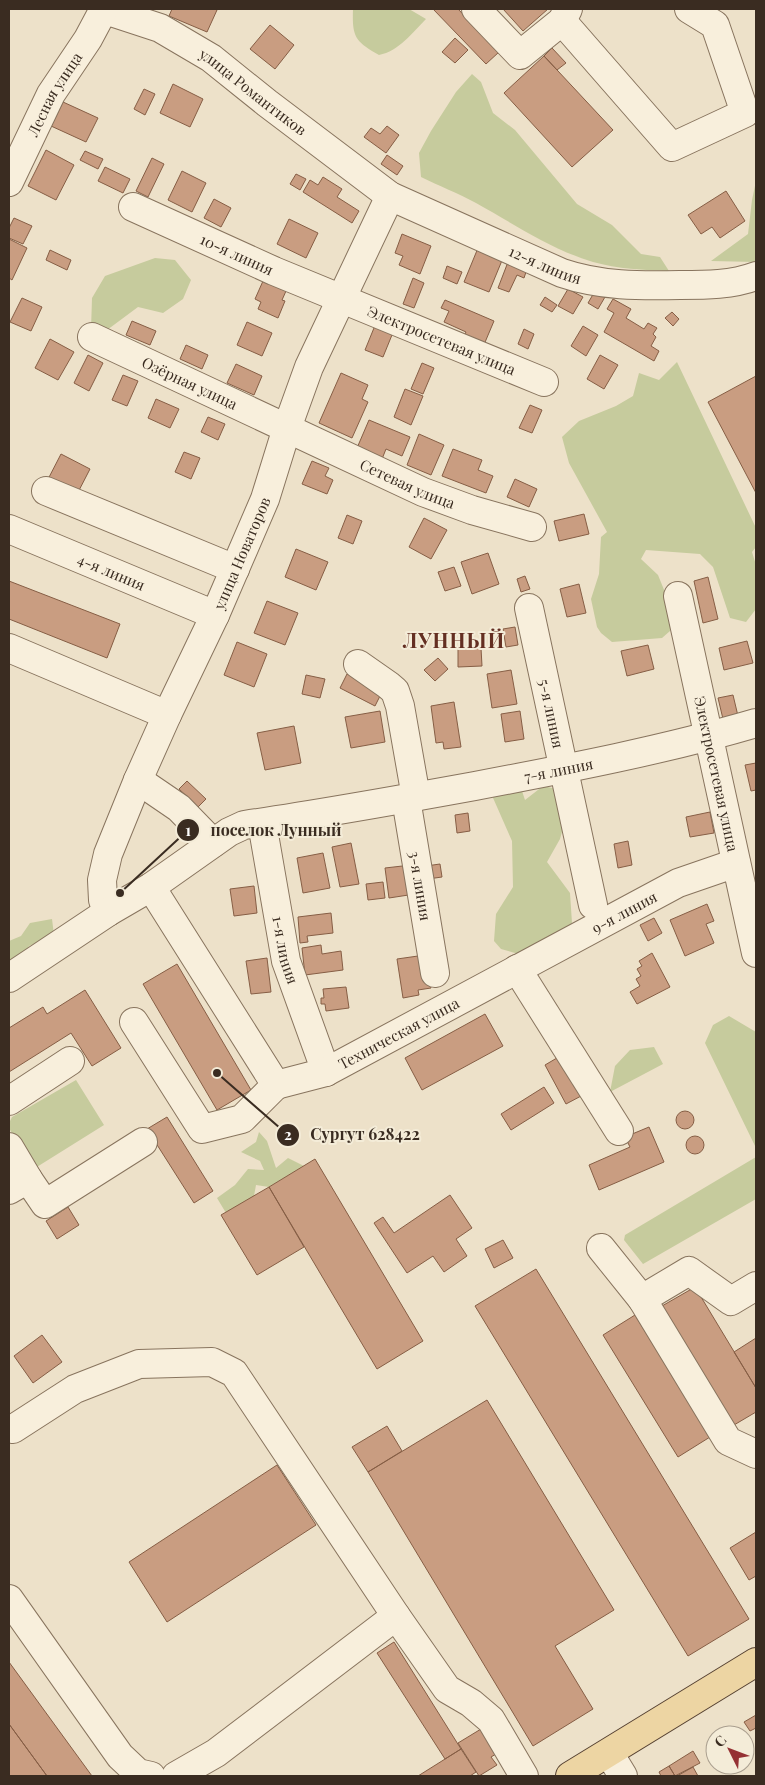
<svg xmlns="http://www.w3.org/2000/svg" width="765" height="1785" font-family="'Playfair Display',serif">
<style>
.green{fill:#c6cb9d}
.building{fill:#c99d81;stroke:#865e45}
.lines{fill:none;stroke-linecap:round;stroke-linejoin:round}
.minor-casing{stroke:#88745e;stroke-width:30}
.major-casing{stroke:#574232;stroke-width:30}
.minor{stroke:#f8efdc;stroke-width:28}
.major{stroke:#edd5a3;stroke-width:28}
.labels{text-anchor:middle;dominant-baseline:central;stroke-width:4;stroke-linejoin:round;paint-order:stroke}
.street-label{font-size:15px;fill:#3a2c21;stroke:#f4ecd8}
.district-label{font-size:20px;font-weight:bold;letter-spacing:1px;fill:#642f22;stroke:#f4ecd8}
.leader{fill:none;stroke:#3a2c21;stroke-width:2}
.callout-dot{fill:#3a2c21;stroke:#f4ecd8;stroke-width:2}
.mark-label{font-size:15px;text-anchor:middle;font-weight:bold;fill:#fff}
.callout-label{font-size:16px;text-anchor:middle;font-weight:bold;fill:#3a2c21;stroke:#f4ecd8;stroke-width:4;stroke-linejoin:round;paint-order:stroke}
</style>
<rect width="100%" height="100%" fill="#ede1c9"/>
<!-- green -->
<path class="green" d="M353,9h56l17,10c-14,14 -27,32 -47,36 -24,-14 -27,-18 -26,-46z
M472,74l9,8 12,31 22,17 62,74 35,21 29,29 19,3 9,14c-26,-1 -51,-2 -76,-9 -45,-14 -77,-37 -117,-59 -18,-10 -37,-17 -55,-26l-2,-24 12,-22 25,-39z
M756,181v81l-45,-1 37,-27 4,-34z
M155,258l20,2 16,20 -8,19 -20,14 -25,-6 -35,26 -12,-3 1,-32 13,-22z
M677,362l79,166v19l-4,5 4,13v44l-10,13 -16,-4 -17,-51 -13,-13 -54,-4 -5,9 17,16 13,32 -1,24 -8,7 -50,4 -11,-9 -4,-6 -6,-28 8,-25 2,-37 6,-5 -38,-69 -7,-26 17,-16 37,-15 17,-10 6,-23 20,7z
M520,785l5,15 18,-14 19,4 7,16 -9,33 -13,23 23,31 2,30 -14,15 -10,-2 -26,19 -21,-6 -7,-8 2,-27 17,-27 -1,-46 -22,-50z
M52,919l2,16 -25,11 -8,15 -12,4v-24l12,-5 9,-13z
M729,1016l27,16v116l-51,-105 8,-18z
M654,1047l9,17 -53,28 5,-26 15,-16z
M76,1080l28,45 -72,45 -23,-42v-5l3,-6z
M259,1132l8,9 9,27 12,-10 16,8 -35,21 -13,-2 -2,11 -28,17 -9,-15 18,-13 13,-16 16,1 -4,-9 -19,-9 15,-10z
M756,1157v42l-113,65 -19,-24 1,-5z"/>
<!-- building -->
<path class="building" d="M172,9h42l3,1 -10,22 -38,-16z
M433,9h25l41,43 -13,12z
M503,9h45l-25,22z
M270,25l24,20 -19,24 -25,-20z
M455,38l13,12 -13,13 -13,-11z
M552,48l14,15 -9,7 -13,-14z
M544,56l69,74 -41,37 -68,-74z
M173,84l30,15 -13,28 -30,-14z
M144,89l11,5 -10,21 -11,-6z
M63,102l35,16 -12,24 -35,-16z
M387,126l12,9 -13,18 -22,-16 7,-9 9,6z
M46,150l28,15 -18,35 -28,-14z
M85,151l18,8 -5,10 -18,-9z
M387,155l16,11 -6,9 -16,-11z
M152,158l12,6 -16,33 -12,-6z
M105,167l25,12 -7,14 -25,-12z
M182,171l24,12 -14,29 -24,-12z
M296,174l10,5 -6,11 -10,-6z
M323,177l19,12 -5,8 22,14 -7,12 -49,-31 7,-12 8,5z
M726,191l19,30 -25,17 -8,-11 -11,7 -13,-19z
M214,199l17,9 -10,19 -17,-9z
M14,218l18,8 -9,18 -14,-6v-10z
M289,219l29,14 -12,25 -29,-14z
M402,234l29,12 -11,28 -21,-9 4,-9 -8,-3z
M9,239l18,9 -15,32 -3,-2z
M478,248l25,10 -14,34 -25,-10z
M50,250l21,10 -4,10 -21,-10z
M508,262l19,7 -3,9 -7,-3 -8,17 -11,-4z
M447,266l15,6 -5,12 -14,-6z
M413,278l11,5 -10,25 -11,-4z
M263,281l23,10 -4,9 3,1 -7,17 -20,-9 3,-7 -6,-3z
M568,289l15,8 -10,17 -15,-8z
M595,291l10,6 -7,12 -10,-6z
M545,297l12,8 -5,7 -12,-7z
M22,298l20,9 -11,24 -21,-9z
M613,299l18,10 -5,9 18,11 4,-6 9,5 -4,6 3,3 -5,9 8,5 -5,10 -50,-29 10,-19 -7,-4z
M445,300l49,21 -11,26 -20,-9 3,-6 -22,-10 5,-11 -8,-3z
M672,312l7,7 -6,7 -8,-8z
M132,321l24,10 -6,14 -24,-10z
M247,322l25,11 -10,23 -25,-11z
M376,323l18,7 -11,27 -18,-7z
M583,326l15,9 -12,21 -15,-10z
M524,329l10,5 -6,15 -10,-5z
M50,339l24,13 -16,28 -23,-12z
M186,345l22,10 -6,14 -22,-10z
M88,355l15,8 -14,28 -15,-8z
M600,355l18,10 -14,24 -17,-10z
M422,363l12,5 -11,26 -12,-5z
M236,364l26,12 -8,19 -27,-12z
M341,373l27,12 -6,14 6,3 -16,36 -33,-15z
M123,375l15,6 -11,25 -15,-6z
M756,376v117l-48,-91z
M405,389l18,7 -12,29 -17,-8z
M156,399l23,10 -9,19 -22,-10z
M530,405l12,5 -10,23 -13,-5z
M208,417l17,7 -7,16 -17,-8z
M369,420l41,17 -8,19 -16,-7 -4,10 -25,-11z
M419,434l25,11 -13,30 -24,-10z
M453,449l29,11 -4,10 15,6 -7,17 -44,-17z
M184,452l16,6 -9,21 -16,-7z
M61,454l29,15 -16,31 -29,-15z
M312,461l17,7 -4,8 8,4 -6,14 -25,-10z
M515,479l22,10 -8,18 -22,-10z
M584,514l5,20 -30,7 -5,-20z
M347,515l15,6 -9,23 -15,-6z
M424,518l23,12 -16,29 -22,-12z
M296,549l32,13 -12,28 -31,-13z
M488,553l11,31 -27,10 -11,-32z
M454,567l7,19 -16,5 -7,-19z
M525,576l5,13 -9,3 -4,-13z
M708,577l10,42 -15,4 -9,-42z
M9,581l111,43 -13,34 -98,-39z
M579,584l7,29 -19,4 -7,-28z
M267,601l31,12 -13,32 -31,-12z
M515,627l3,18 -12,2 -3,-18z
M747,641l6,22 -29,7 -5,-22z
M237,642l30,12 -13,33 -30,-12z
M648,645l6,24 -27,7 -6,-25z
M481,648l1,18 -24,1v-18z
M438,658l10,11 -13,12 -11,-11z
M511,670l6,34 -25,4 -5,-34z
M347,674l35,18 -7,14 -35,-18z
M306,675l19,4 -5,19 -18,-4z
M733,695l5,21 -15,3 -5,-21z
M454,702l7,45 -17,2 -1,-7 -7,1 -5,-37z
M380,711l5,31 -34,6 -6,-31z
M520,711l4,28 -19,3 -4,-28z
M294,726l7,37 -36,7 -8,-37z
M756,763v27l-5,1 -6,-26z
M187,781l19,18 -8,8 -19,-18z
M710,812l4,21 -24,4 -4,-20z
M468,813l2,18 -13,2 -2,-18z
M628,841l4,24 -14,3 -4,-24z
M351,843l8,41 -19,3 -8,-40z
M323,853l7,35 -27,5 -6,-35z
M440,864l2,13 -14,2 -2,-13z
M411,865l4,29 -26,4 -4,-30z
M383,882l2,16 -17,2 -2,-16z
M254,886l3,27 -23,3 -4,-27z
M707,904l7,17 -8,3 8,19 -29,13 -15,-36z
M331,913l2,20 -26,3 1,6 -8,1 -2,-26z
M654,918l8,15 -14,8 -8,-16z
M321,945l1,9 19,-3 2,19 -38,5 -3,-27z
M652,953l18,34 -33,17 -7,-12 10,-6 -4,-7 5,-3 -4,-7 5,-3 -3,-5z
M425,955l6,33 -13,2 1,5 -16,3 -6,-39z
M267,958l4,34 -20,2 -5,-33z
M177,964l74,126 -34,20 -74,-126z
M346,987l3,21 -23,3 -1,-7h-4v-6h3l-1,-9z
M85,990l36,58 -29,18 -21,-33 -62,39v-44l34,-21 4,7z
M485,1014l18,32 -81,44 -17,-32z
M562,1055l21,40 -17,9 -21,-39z
M544,1087l10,16 -43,27 -10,-16z
M676 1120a9 9 0 1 1 18 0a9 9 0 1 1-18 0Z
M167,1117l46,74 -19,12 -47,-74z
M649,1127l15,35 -65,28 -10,-25 41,-18 -5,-10z
M686 1145a9 9 0 1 1 18 0a9 9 0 1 1-18 0Z
M315,1159l108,182 -46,28 -108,-182z
M269,1187l35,60 -47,28 -36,-60z
M450,1195l22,33 -16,11 11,17 -23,16 -11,-16 -26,17 -33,-50 9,-6 11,16z
M68,1207l11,18 -22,14 -11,-18z
M503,1240l10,18 -19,10 -9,-19z
M536,1269l213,350 -61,37 -213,-350z
M695,1287l61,101v24l-22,13 -72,-119z
M635,1315l75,122 -32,20 -75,-122z
M42,1335l20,27 -29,21 -19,-27z
M756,1338v50l-22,-36z
M487,1400l127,210 -59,36 38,63 -60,37 -165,-274z
M387,1426l15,25 -34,21 -16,-25z
M277,1465l39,60 -149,97 -38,-60z
M756,1532v44l-7,4 -19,-32z
M394,1642l67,107 -16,10 -68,-106z
M9,1662l83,114h-45l-38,-52z
M756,1715v13l-6,3 -6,-9z
M9,1724l38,52h-38z
M481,1729l15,25 -5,3 6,8 -18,11 -21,-33z
M461,1749l15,23 -6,4h-52z
M693,1751l7,12 -25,13 -6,-10z
M669,1766l6,10h-14l-2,-4z
M693,1767l5,9h-21z"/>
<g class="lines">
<!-- minor casing -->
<g class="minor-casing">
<g id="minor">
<path id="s1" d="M102,9l58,19 51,30 56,45 123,93 172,77c38,13 78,13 118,12 26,0 52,0 76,-9"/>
<path d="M476,9l44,46 42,-34 6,-12"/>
<path d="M562,21l110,126 73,-34 -30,-88 -26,-16"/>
<path id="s2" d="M9,182l42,-88 37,-55 16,-30"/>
<path id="s3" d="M133,207l141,64 270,111"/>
<path id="s4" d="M92,337l331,155 49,18 60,17"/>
<path d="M46,491l189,78"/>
<path id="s5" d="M9,529l206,86"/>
<path id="s6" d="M678,596l78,357"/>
<path id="s7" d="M529,608l64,297"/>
<path d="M9,648l158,67"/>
<path d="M358,664l30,21 7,6 5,15 16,91"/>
<path d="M138,780l41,28 34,35"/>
<path id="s8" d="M406,799l29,174"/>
<path id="s9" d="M262,823l24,138 40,111"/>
<path d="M151,887l125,198"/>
<path id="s10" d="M108,912l-5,-12 -1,-20 6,-26 30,-74 29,-65 48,-100 50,-116 22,-71 22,-61 81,-171"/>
<path d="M517,969l102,162"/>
<path id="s11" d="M9,978l99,-66 43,-25 78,-55 15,-7c77,-11 154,-25 231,-39 95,-18 189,-36 281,-63"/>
<path d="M134,1022l68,107 40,-10 34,-34"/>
<path id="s12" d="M276,1085l50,-13 352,-189 58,-20"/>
<path d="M9,1101l61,-40"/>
<path d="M9,1147l19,32"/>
<path d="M9,1190l19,-11 17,25 98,-62"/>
<path d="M601,1248l41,51 86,142 28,13"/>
<path d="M642,1299l47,-28 42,30 25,-15"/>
<path d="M13,1429l62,-40 64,-25 73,-2 22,11 162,243 51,73 24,14 20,17 33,56"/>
<path d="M9,1599l111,157 18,17 13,3"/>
<path d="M609,1753l14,23"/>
<path d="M176,1776l40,-23 180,-137"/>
</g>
</g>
<!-- major casing -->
<g class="major-casing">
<path id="major" d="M570,1776l186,-114"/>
</g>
<!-- minor -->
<use href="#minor" class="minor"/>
<!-- major -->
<use href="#major" class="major"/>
</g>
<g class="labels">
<!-- street labels -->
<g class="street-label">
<text stroke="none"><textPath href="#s1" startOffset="174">улица Романтиков</textPath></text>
<text stroke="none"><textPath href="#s2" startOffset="99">Лесная улица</textPath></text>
<text stroke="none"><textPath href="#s3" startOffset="114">10-я линия</textPath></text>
<text stroke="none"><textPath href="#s1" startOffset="516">12-я линия</textPath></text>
<text stroke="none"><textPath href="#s3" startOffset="336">Электросетевая улица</textPath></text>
<text stroke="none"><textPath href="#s4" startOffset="108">Озёрная улица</textPath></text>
<text stroke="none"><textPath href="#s4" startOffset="348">Сетевая улица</textPath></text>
<text stroke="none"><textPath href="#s10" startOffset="389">улица Новаторов</textPath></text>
<text stroke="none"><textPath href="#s5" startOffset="111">4-я линия</textPath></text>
<text stroke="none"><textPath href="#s7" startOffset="108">5-я линия</textPath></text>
<text stroke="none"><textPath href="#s11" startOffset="600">7-я линия</textPath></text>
<text stroke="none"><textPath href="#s6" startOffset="182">Электросетевая улица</textPath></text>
<text stroke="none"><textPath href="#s8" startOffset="88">3-я линия</textPath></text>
<text stroke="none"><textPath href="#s12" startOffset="390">9-я линия</textPath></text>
<text stroke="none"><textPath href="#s9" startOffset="129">1-я линия</textPath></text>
<text stroke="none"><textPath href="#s12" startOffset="134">Техническая улица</textPath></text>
</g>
<!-- district labels -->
<g class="district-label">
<text x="454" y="639">ЛУННЫЙ</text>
</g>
</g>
<!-- callouts -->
<path class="leader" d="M120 893L188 830M217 1073L288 1135"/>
<g class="callout-dot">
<circle cx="120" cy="893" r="5"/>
<circle cx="217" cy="1073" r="5"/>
<circle cx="188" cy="830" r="12"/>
<circle cx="288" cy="1135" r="12"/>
</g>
<g class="mark-label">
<text x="188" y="836">1</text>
<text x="288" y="1140">2</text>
</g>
<g class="callout-label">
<text x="276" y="836">поселок Лунный</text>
<text x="365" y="1140">Сургут 628422</text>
</g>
<!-- border -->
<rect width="765" height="1785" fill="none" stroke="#3a2c21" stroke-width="20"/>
<!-- north arrow -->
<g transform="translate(730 1750) rotate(312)"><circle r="24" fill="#f4ecd8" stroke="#aa9f8f"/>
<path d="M0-4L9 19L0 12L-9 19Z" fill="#953133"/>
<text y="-8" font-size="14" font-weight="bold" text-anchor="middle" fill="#3a2c21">С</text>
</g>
</svg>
